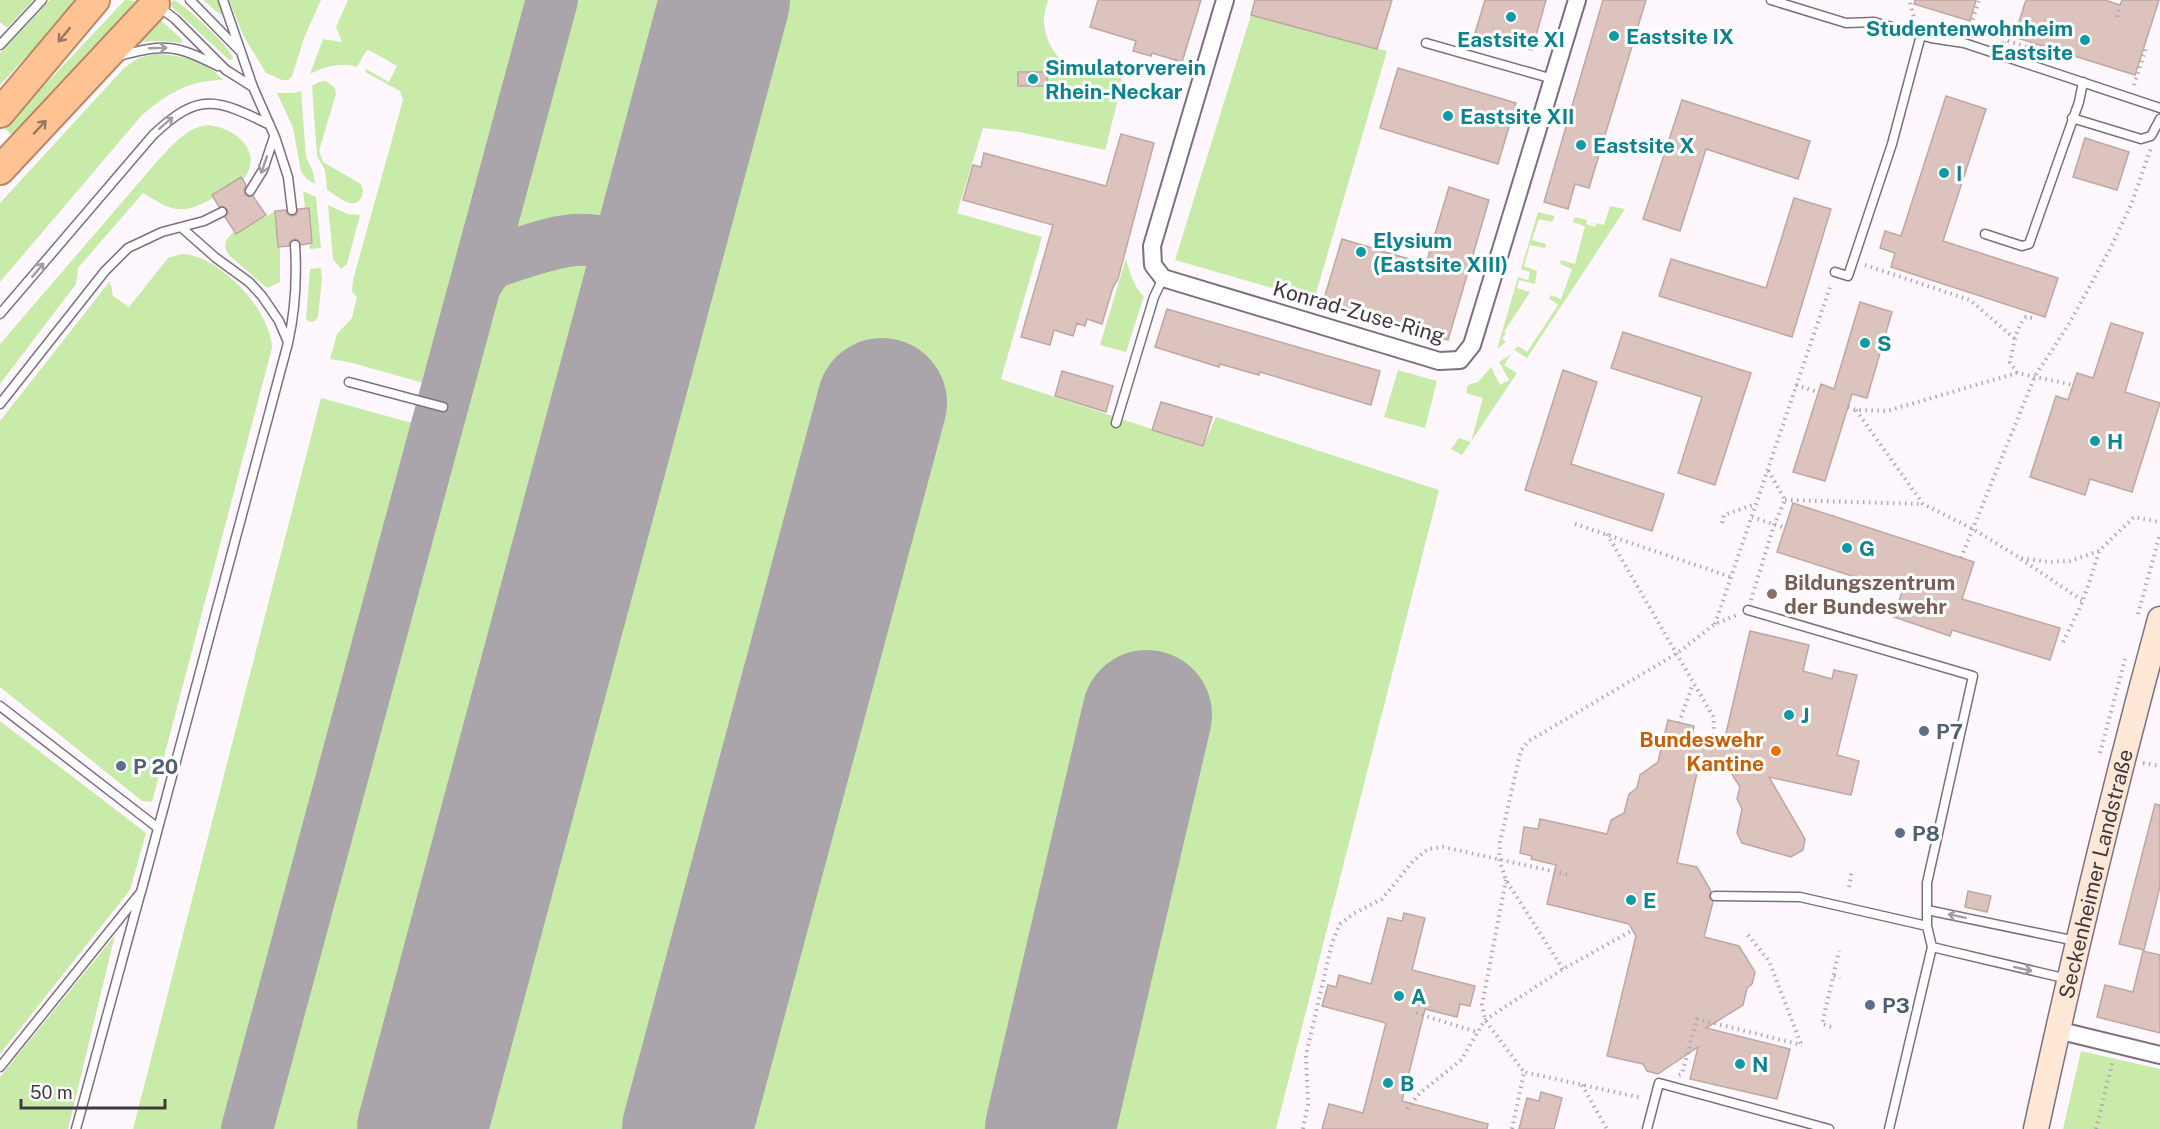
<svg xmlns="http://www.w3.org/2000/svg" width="2160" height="1129" font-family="'Public Sans',sans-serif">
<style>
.green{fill:#c8ebaa}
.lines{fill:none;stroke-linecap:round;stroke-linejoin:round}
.taxiway{stroke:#aaa4ab;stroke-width:52}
.runway{stroke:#aaa4ab;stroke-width:130}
.building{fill:#dcc3bd;stroke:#c0a7a2;stroke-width:1.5}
.service-casing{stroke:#7e6f80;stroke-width:11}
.minor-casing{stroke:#7e6f80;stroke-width:20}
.secondary-casing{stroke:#7e6f80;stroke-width:27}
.trunk-casing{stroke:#bc8865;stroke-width:32}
.path{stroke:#b1aab1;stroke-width:4;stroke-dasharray:1.5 4.5;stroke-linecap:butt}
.service{stroke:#fff;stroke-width:8}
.minor{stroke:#fff;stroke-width:16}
.secondary{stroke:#ffe8d6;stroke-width:24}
.trunk{stroke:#ffc293;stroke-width:28}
.oneway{stroke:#967766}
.oneway2{stroke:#a09ca0}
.culture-dot{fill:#0f9aa8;stroke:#fff;stroke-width:2}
.education-dot{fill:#8d6e63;stroke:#fff;stroke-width:2}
.service-dot{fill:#5c6f8a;stroke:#fff;stroke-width:2}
.food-dot{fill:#e8710a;stroke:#fff;stroke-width:2}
.labels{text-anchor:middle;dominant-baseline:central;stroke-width:6;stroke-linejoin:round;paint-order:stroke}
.culture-label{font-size:21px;font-weight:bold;fill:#0d838f;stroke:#fff;text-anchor:start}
.street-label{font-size:21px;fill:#403941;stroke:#fff}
.education-label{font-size:21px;font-weight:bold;fill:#785e54;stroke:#fff;text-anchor:start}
.service-label{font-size:21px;font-weight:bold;fill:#4e5e75;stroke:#fff;text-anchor:start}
.food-label{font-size:21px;font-weight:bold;fill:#c56008;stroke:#fff;text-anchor:end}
</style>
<rect width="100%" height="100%" fill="#fef7fe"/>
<!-- green -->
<path class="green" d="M0,0h34l-27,28 -7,-6z
M50,0h29l-79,85v-32z
M125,0l12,1 -124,135 -9,-8z
M174,0c12,6 58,48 59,59l-4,1 -57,-53 -1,-4z
M203,0h15l4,12v4z
M229,0h92l-17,38 -12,38 -4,4h-6l-16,-7 -23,-38z
M348,0h188l-101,380 -8,4 -78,-22 -19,-3 7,-25 15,-16 5,-21 -5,-5 1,-12 50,-180 -3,-9 -35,-19 1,-3 23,13 8,-16 -28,-16 -3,1 -9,16c-18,-5 -30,-1 -47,7l13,-35 19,3 -6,-15z
M567,0h119l-55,208 -107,29 -13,-4 -2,-14z
M762,0h286c-1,6 -4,12 -4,18 -1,17 10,41 26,47 10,4 40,-3 52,-4l-1,27 -16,62 -86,-18 -36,-4 -26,85 85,24 -41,142 202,67 13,-29 223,73 -163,639h-817z
M1251,15l136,36 -73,249 -139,-40z
M159,19l23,20v4l-21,-2 -24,1z
M156,54c25,1 50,6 67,26 -34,0 -56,14 -81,35l-142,167v-79l124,-135 14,-10z
M326,81l9,7 1,6 -17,57 4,11 38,22c2,5 3,9 0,14 -8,14 -25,-3 -34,-8l-2,-20 -8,-14 -5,-70 7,-4z
M301,91l5,66 7,15 2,12 -8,-5 -6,-7 -8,-44 -16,-35h16z
M206,125c27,1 60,26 37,55l-2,-3 -29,18 1,3c-33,19 -41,12 -70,-5l-65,75 -2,16 -76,100v-40l160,-186c14,-14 25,-29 46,-33z
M303,191l13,6 5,51 -11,1 -1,-5 3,-1 -3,-34 -4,-1z
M328,205l20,9 12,1 -13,49 -6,5 -8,-10z
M1610,206l15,3 -98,149 -13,-8 4,-4 9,6 31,-47 -9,-7 2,-3 10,4 11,-30 -12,-5 1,-4 14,4 10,-38 -13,-4 3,-5 12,3 -1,4 9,3 1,-4 8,2z
M275,211l3,35 2,1v35l-13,6 -37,-32c-8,-9 -5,-18 4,-24l2,2z
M1538,212l17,4 -3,6 -13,-3 -7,21 14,4 -1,4 -15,-3 -6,21 13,5 -2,13 -16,-4 -2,8 13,4 -26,40 2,1 -4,6 4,3 -9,7 21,-72 10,3 2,-8 -9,-3z
M182,254c37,1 89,56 90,94l-120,454 -10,-1 -142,-114v-266l110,-140 3,15 16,11 39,-49z
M1126,258c3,12 8,30 18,38l-18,56 -26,-7z
M569,260c24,4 36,22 35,45l-219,824h-120l224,-837 8,-13 7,-4 44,-13z
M321,268l1,11 -4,38 -3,4 -5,1 -4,-3 4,-50z
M1511,354l-7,11 13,8 -55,82 -11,-6 8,-11 12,4 12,-44 -17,-5 2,-8 10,-3 13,-15 9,18 9,-5 -10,-18z
M1398,370l39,11 -12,47 -41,-11z
M321,398l95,26 4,11 -186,694h-101z
M0,721l146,112 -16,57 -130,164z
M115,935l-47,194h-68v-52z
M2081,1051l79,18v60h-97z"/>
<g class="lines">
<!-- taxiway -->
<path class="taxiway" d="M474,288c5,-11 10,-19 20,-26 40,-12 101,-42 134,-3 5,7 11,15 12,24 3,19 -4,41 -7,59
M247,1129l305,-1129"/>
<!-- runway -->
<path class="runway" d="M422,1129l303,-1129
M687,1129l195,-726
M1050,1129l97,-414"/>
</g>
<!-- building -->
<path class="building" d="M1098,0h103l-19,62 -30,-9 -1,3 -18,-5 3,-10 -46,-14z
M1255,0h137l-15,49 -126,-34z
M1485,0h61l-14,50 -57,-17z
M1603,0h43l-57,188 -14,-4 -7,25 -24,-7z
M1915,0h61l-6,21 -56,-17z
M2026,0h79l15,5 2,-5h37l-24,75 -121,-38z
M1398,68l118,35 -18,61 -118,-36z
M1018,72h29v14h-29z
M1946,96l40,13 -43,132 115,37 -13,39 -154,-50 4,-14 -15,-5 5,-17 16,5z
M1682,100l128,41 -12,38 -92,-30 -26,82 -37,-12z
M1121,134l33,9 -36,136 -5,8 -11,37 -15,-5 -2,7 -8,-3 -4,13 -19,-6 -4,15 -29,-8 32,-112 -90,-25 10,-35 8,2 3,-14 122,33z
M2085,138l44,14 -12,38 -44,-13z
M241,177l5,8 -2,5 1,4 4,3 4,-1 13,19 -30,19 -11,-17 3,-4 -1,-4 -4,-3 -4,1 -7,-12z
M1449,187l40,13 -41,140 -125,-38 19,-63 84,25z
M1794,198l37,11 -39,128 -133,-41 12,-37 95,29z
M309,208l3,35 -11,2 -3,-5 -4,-1 -4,3 -1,4 -11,1 -3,-36 11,-1 1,4 5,2 4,-1 2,-6z
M1860,302l32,10 -25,86 -15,-4 -27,87 -32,-9 28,-88 13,5z
M1167,309l213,62 -9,34 -111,-33 -1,3 -39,-11 -1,3 -64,-20z
M2111,323l32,10 -18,59 35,11 -28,89 -42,-13 -5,16 -55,-18 26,-81 12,4 9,-27 16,5z
M1623,332l128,41 -36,112 -37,-12 24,-76 -91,-29z
M1563,370l34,12 -26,82 93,30 -12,37 -127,-41z
M1062,371l51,15 -7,26 -51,-16z
M1161,402l51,15 -9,29 -51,-16z
M1793,503l181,59 -12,37 98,29 -10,32 -98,-30 -2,6 -56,-19 8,-25 -125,-40z
M1750,631l59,14 -6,26 29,8 2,-9 23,5 -20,80 22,6 -8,34 -82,-18 36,62 -2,11 -12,7 -49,-14 -5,-10 5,-24 -5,-10 3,-12 -10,-16 -31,-7 -22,99 20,4 14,24 -2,6 4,5 -9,35 35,9 16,26 -3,12 -5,4 -4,17 -37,23 84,21 -13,50 -87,-20 8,-32 -40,27 -11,-3 -4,-7 -36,-8 29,-120 -7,-12 -82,-20 9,-39 -25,-6 1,-3 -12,-3 4,-26 14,2 2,-10 67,15 4,-14 13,-7 5,-19 8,-6 3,-13 18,-13 10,-42 26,6 -2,12 31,8z
M2155,804l5,1v82l-16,63 -25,-6z
M1968,891l23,5 -4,16 -22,-5z
M1404,913l21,5 -13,52 63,16 -5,20 -10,-2 -3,13 -32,-8 -23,92 86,23 -1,5h-165l7,-25 34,9 23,-90 -64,-17 6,-21 8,2 3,-12 32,9 17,-66 14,3z
M2143,951l17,4v78l-63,-16 8,-32 28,7z
M1541,1092l21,6 -8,31h-35l8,-31 12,3z"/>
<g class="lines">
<!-- service casing -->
<g class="service-casing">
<path id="service" d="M190,0l49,50
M223,0l30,87 22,50 13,40 4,33
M1771,0l75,23 28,-1 57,16 33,5 196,65
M158,6l17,13 51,51 27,17
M1426,43l127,36
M0,45l42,-45
M119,56c46,-13 57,-11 99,10
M2072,118l69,21 10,-3 9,-17
M250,191l13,-21 11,-33
M182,228l34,30 33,24 13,14 17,25 9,21
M1985,234l37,12 7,-2 50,-142 4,-20
M1835,272l13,4 44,-132 29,-109
M0,314l153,-179c46,-44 64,-36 117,-10
M349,382l94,25
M0,404l105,-133 23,-23 34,-16 42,-11 18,-9
M1116,423l38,-126 9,-19
M1748,610l225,66 -46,207v43l5,21 -43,182
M0,706l158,122
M1715,896l85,1 127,29
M1927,910l149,31
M1932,947l136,32
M0,1067l141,-175 147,-549c7,-31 9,-66 7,-98
M76,1129l64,-234
M1647,1129l12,-46 170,46"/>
</g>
<!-- minor casing -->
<g class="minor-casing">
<path id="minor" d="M1225,0l-73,246 1,19 10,13 276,83 21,-1 12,-15 105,-345
M2057,1030l103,25"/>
</g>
<!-- secondary casing -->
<g class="secondary-casing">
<g id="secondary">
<path id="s1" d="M2036,1129c37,-171 78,-341 124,-510"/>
</g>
</g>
<!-- trunk casing -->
<g class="trunk-casing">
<path id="trunk" d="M0,113l95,-113
M0,170l155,-166"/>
</g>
<!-- path -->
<path class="path" d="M1910,3l5,17
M2117,17l3,-12
M1969,31l10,-31
M2004,43l1,-3 28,9 2,-5
M2039,55l3,-9
M2134,85l12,-37 -2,-1
M1865,265l105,35 45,39
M2017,373l-7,-11c3,-14 6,-36 16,-45l8,1
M1796,385l22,7
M1848,407l8,3 31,1 130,-38 56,12
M1856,410l67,94 50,25 47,29 29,4 21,-1 29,-10 35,-34 26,5
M1785,500l137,4
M1752,517l33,11
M1722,523l2,-8 32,-11
M1575,524l156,53
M1607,534l107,184 -1,25
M1961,558l74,-182 34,-52 40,-73 22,-46 20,-57
M2021,559l62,42
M1751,600l23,-75 11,-25 -17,-30
M2138,614l22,-80
M1715,624l116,-340
M2063,642l20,-41 16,-49
M1679,723l14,-39
M2100,753l25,-94
M2143,763l17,3
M1506,880l-24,125 3,15 39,52
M1849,887l3,-17
M1748,935l21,26 32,83
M1563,969l-57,-89 -7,-21 1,-17 21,-92 8,-9 147,-87 39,-30 22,-9
M1834,976l6,2
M1416,1013l61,19
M1831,1027l-9,-3 17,-73
M1679,1075l3,-1 15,-55 105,26
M1582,1085l25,44
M1407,1109l13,-16 41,-33 24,-40 78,-51 70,-39
M1303,1129l5,-25 -2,-49 26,-112 8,-19 13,-10 29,-15 31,-38 15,-12 15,-2 127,28
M1512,1129l12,-57 118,26
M2096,1129l17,-69"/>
<!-- service -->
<use href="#service" class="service"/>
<!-- minor -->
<use href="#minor" class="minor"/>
<!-- secondary -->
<use href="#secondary" class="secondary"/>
<!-- trunk -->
<use href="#trunk" class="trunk"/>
</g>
<!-- one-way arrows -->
<defs><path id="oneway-shaft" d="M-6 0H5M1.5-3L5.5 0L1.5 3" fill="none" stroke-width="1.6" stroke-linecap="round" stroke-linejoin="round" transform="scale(1.5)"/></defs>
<g class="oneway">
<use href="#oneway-shaft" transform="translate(64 35) rotate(130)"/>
<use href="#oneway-shaft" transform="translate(40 127) rotate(-47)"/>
</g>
<g class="oneway2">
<use href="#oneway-shaft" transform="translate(158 48) rotate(-2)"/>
<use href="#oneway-shaft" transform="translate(166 123) rotate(-41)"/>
<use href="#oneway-shaft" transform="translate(264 165) rotate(109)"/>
<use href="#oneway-shaft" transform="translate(38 270) rotate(-50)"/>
<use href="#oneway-shaft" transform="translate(1957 916) rotate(-168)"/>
<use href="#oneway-shaft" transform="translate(2023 969) rotate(13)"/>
</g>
<!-- markers -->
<g class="culture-dot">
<circle cx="1511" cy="17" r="6"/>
<circle cx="1614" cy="36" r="6"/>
<circle cx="2085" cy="40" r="6"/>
<circle cx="1033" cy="79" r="6"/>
<circle cx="1448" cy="116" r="6"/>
<circle cx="1581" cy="145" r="6"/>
<circle cx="1944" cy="173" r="6"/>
<circle cx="1361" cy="252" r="6"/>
<circle cx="1865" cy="343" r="6"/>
<circle cx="2095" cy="441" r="6"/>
<circle cx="1847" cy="548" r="6"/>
<circle cx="1789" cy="715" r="6"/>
<circle cx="1631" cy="900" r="6"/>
<circle cx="1399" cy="996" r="6"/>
<circle cx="1740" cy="1064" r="6"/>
<circle cx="1388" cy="1083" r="6"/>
</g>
<circle class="education-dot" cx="1772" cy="594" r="6"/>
<g class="service-dot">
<circle cx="1924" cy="731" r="6"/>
<circle cx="121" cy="766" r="6"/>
<circle cx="1900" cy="833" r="6"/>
<circle cx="1870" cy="1005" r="6"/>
</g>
<circle class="food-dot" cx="1776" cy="751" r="6"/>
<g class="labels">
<!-- culture labels -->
<g class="culture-label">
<text x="2073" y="28" text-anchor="end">Studentenwohnheim<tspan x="2073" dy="24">Eastsite</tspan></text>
<text x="1626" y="36">Eastsite IX</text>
<text x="1511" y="39" text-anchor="middle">Eastsite XI</text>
<text x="1045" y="67">Simulatorverein<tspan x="1045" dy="24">Rhein-Neckar</tspan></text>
<text x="1460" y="116">Eastsite XII</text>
<text x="1593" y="145">Eastsite X</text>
<text x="1956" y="173">I</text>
<text x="1373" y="240">Elysium<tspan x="1373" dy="24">(Eastsite XIII)</tspan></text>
<text x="1877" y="343">S</text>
<text x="2107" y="441">H</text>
<text x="1859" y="548">G</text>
<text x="1801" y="715">J</text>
<text x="1643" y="900">E</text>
<text x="1411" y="996">A</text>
<text x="1752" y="1064">N</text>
<text x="1400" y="1083">B</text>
</g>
<!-- street labels -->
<g class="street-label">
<text transform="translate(1359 312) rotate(16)">Konrad-Zuse-Ring</text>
<text stroke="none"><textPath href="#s1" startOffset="262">Seckenheimer Landstraße</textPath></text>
</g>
<!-- education labels -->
<g class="education-label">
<text x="1784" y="582">Bildungszentrum<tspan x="1784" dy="24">der Bundeswehr</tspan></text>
</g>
<!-- service labels -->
<g class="service-label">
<text x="1936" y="731">P7</text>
<text x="133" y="766">P 20</text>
<text x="1912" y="833">P8</text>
<text x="1882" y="1005">P3</text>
</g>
<!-- food labels -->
<g class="food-label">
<text x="1764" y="739">Bundeswehr<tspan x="1764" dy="24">Kantine</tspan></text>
</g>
</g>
<!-- scale -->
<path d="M21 1099v9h144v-9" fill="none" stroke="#403941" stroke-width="3"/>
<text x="30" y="1099" font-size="18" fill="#403941" stroke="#ffffff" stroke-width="4.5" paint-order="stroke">50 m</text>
</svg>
